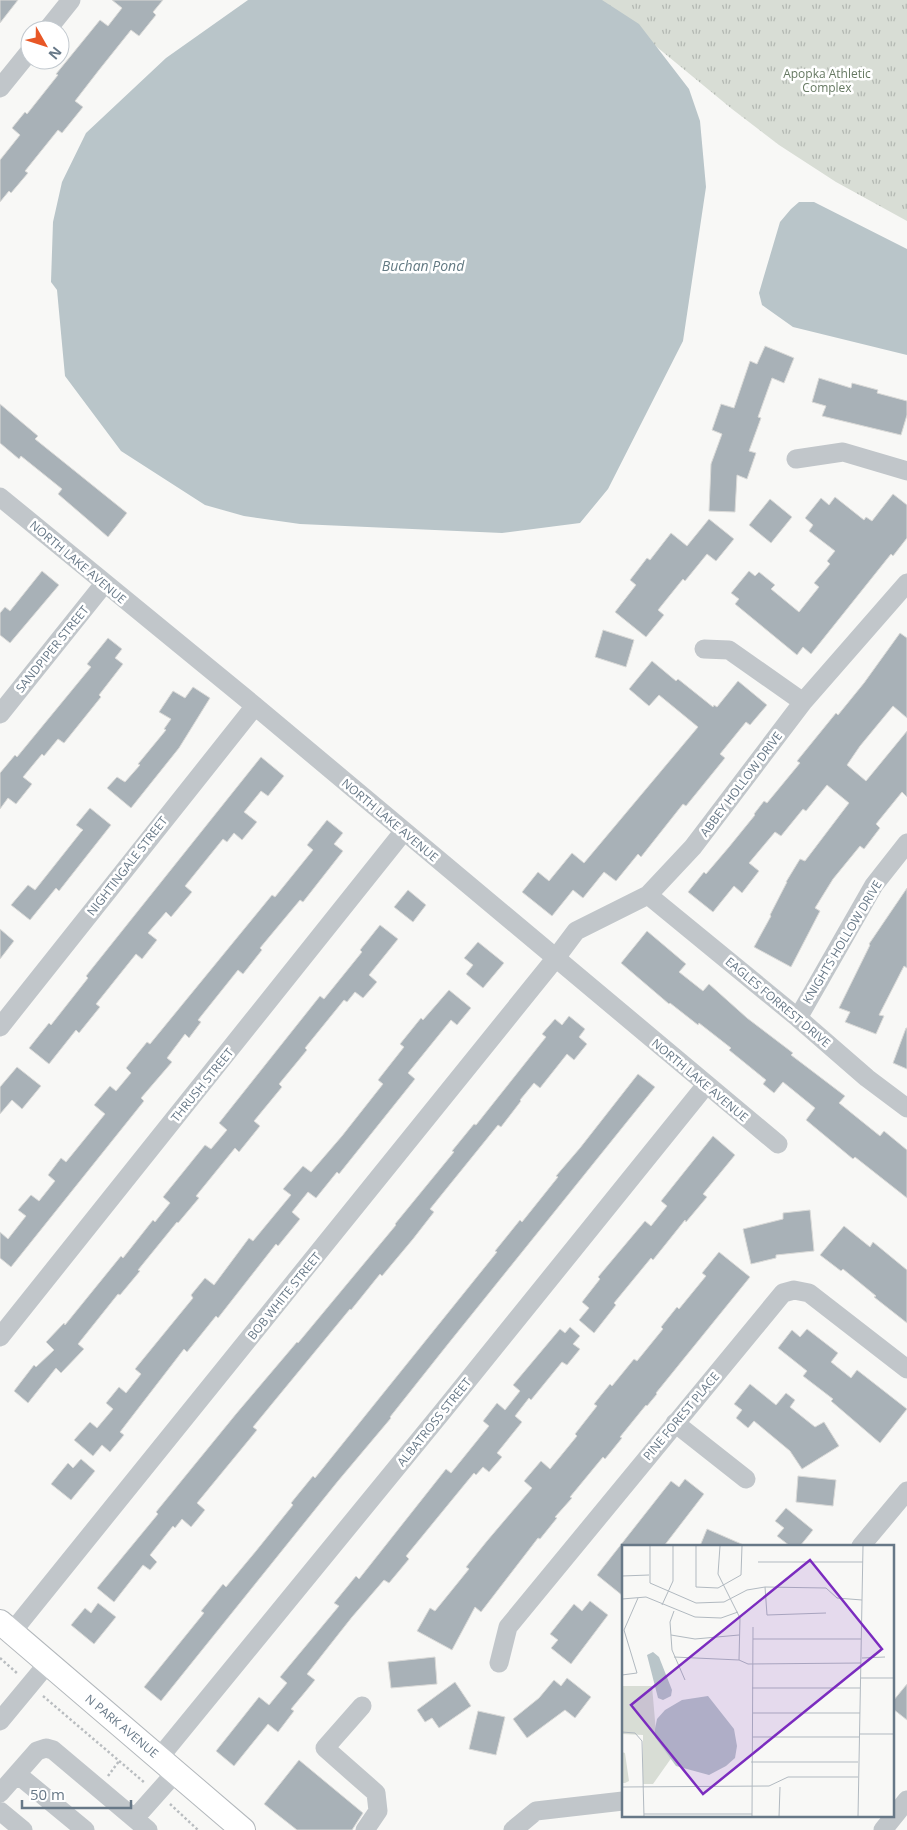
<svg xmlns="http://www.w3.org/2000/svg" width="907" height="1830" font-family="'Open Sans',sans-serif">
<style>
.park{fill:url(#park-tufts)}
.water{fill:#b9c5c9}
.building{fill:#a8b1b7;stroke:#dadad8}
.lines{fill:none;stroke-linecap:round;stroke-linejoin:round}
.major-casing{stroke:#b3b8bc;stroke-width:26}
.path{stroke:#b9bdc0;stroke-width:2.5;stroke-dasharray:2.5 2.5;stroke-linecap:butt}
.minor{stroke:#c1c6ca;stroke-width:19}
.major{stroke:#fff;stroke-width:24}
.labels{text-anchor:middle;dominant-baseline:central;stroke-width:5;stroke-linejoin:round;paint-order:stroke}
.park-label{font-size:12px;fill:#667962;stroke:#fff}
.street-label{font-size:12px;fill:#677887;stroke:#fff}
.water-label{font-size:14px;font-style:italic;fill:#637a83;stroke:#fff}
.inset-road{fill:none;stroke:#b1b9c0;stroke-width:1}
.view{fill:#7b2cbf;fill-opacity:0.15;stroke:#7b2cbf;stroke-width:2.5}
.inset-edge{fill:none;stroke:#677887;stroke-width:2.5}
</style>
<defs>
<pattern id="park-tufts" width="24" height="20" patternUnits="userSpaceOnUse" patternTransform="scale(1.25)"><rect width="24" height="20" fill="#d8ddd5"/><path d="M3 7l-1-3M5 7V3M7 7l1-3M15 17l-1-3M17 17v-4M19 17l1-3" fill="none" stroke="#b3b8b2"/></pattern>
</defs>
<rect width="100%" height="100%" fill="#f8f8f6"/>
<!-- park -->
<path class="park" d="M384,0h523v221l-71,-39 -57,-37 -47,-36 -114,-94z"/>
<!-- water -->
<path class="water" d="M248,0h354l37,24 50,65 11,32 6,66 -23,154 -75,148 -28,34 -78,10 -202,-9 -56,-8 -39,-11 -84,-54 -56,-75 -8,-86 -6,-8 2,-60 9,-40 24,-49 80,-75z
M799,202h15l93,47v106l-114,-28 -31,-22 -3,-12 21,-71 11,-13z"/>
<!-- building -->
<path class="building" d="M0,0h18l-18,23z
M112,0h51l-10,12 3,3 -17,21 -8,-6 -32,40 -24,31 8,6 -21,26 -4,-3 -33,41 3,2 -17,20 -2,-2 -9,11v-42l20,-25 -8,-7 13,-16 2,2 31,-39 -2,-1 44,-54 8,6 14,-18z
M765,346l29,12 -10,25 -12,-5 -14,39 3,1 -12,33 7,2 -9,26 -10,-4 -2,37 -26,-1 2,-47 11,-30 -10,-4 9,-26 13,4 16,-47 7,3z
M819,378l32,10 1,-5 26,7 -1,3 30,8v14l-6,20 -79,-19 4,-10 -14,-4z
M0,404l38,32 -3,3 92,74 -19,24 -50,-43 4,-5 -41,-33 -2,3 -19,-16z
M893,494l14,11v33l-14,18 -2,-2 -80,100 -8,-7 -6,8 -62,-51 4,-5 -8,-6 18,-22 6,5 4,-4 16,13 -4,4 28,23 20,-25 -5,-4 16,-19 -3,-3 8,-10 -26,-20 4,-6 -8,-7 16,-20 8,7 6,-8 29,23 2,-3 6,4z
M770,499l22,18 -21,26 -22,-18z
M709,519l25,20 -18,22 -9,-7 -22,27 -2,-2 -25,31 6,5 -18,22 -31,-25 21,-27 -6,-5 17,-22 3,2 21,-27 16,13z
M42,571l17,14 -49,58 -10,-8v-22l5,-6 5,4z
M603,630l31,10 -8,27 -31,-10z
M900,633l7,5v80l-14,-12 -33,40 -13,19 19,16 41,-50v66l-5,-5 -26,32 4,4 -16,21 -4,-3 -27,33 -18,29 5,3 -29,56 -37,-20 17,-31 -1,-1 17,-33h-1l14,-23 5,2 44,-58 -22,-18 -21,26 -3,-2 -22,27 -6,-4 -26,31 10,8 -17,22 -8,-7 -21,26 -25,-20 16,-20 2,2 23,-27 26,-32 -1,-1 10,-13 3,2 33,-40 -3,-2 39,-48 2,2 26,-32z
M108,638l14,11 -7,9 8,6 -24,31 2,2 -37,46 -6,-4 -14,17 -2,-2 -19,23 9,7 -16,20 -8,-6 -8,11v-36l15,-18 2,2 74,-90 -4,-3z
M652,661l24,20 2,-2 35,28 1,-2 3,2 21,-26 29,24 -17,20 -4,-3 -26,32 5,4 -39,48 -3,-2 -42,53 -3,-3 -22,27 -12,-9 -21,26 -10,-8 -21,26 -30,-24 16,-20 11,9 23,-28 12,10 114,-136 -39,-32 -10,11 -20,-17z
M193,687l17,11 -31,50 -48,60 -24,-20 10,-11 8,5 15,-17 -2,-1 28,-34 -2,-1 7,-10 -12,-7 14,-21 12,7z
M261,757l23,19 -16,20 -7,-5 -17,21 13,10 -15,18 -8,-7 -7,9 -4,-3 -38,47 7,6 -21,25 -5,-5 -18,21 9,7 -15,19 -6,-5 -40,50 4,3 -21,26 -3,-3 -27,34 -20,-16 20,-25 2,2 37,-47 -2,-2z
M90,808l21,17 -52,66 -3,-3 -26,32 -19,-15 17,-20 7,5 46,-58 2,-2 -7,-5z
M327,820l16,13 -9,11 9,7 -40,51 -3,-2 -40,48 2,2 -19,24 -5,-4 -40,50 3,2 -12,16 -4,-4 -18,24 5,4 -31,36 3,3 -133,166 -11,-9v-26l8,7 18,-23 -8,-6 13,-15 8,6 16,-20 -7,-6 13,-17 5,4 39,-48 -11,-9 16,-19 6,5 15,-18 -5,-5 21,-26 3,2 122,-149 3,2 38,-47 -6,-5z
M907,888v80l-3,-2 -25,49 5,1 -8,18 -31,-12 5,-10 -11,-4 31,-63 -1,-1z
M408,890l18,15 -13,17 -19,-15z
M380,925l18,14 -29,36 8,7 -14,16 -8,-6 -8,10 -3,-2 -39,48 2,2 -28,34 3,3 -28,34 6,5 -21,26 -4,-4 -39,48 3,2 -21,25 -1,-1 -39,48 2,1 -20,24 -2,-1 -40,50 6,5 -23,24 -5,-5 -28,35 -14,-12 20,-26 2,2 18,-17 -8,-8 18,-19 1,2 56,-69 2,2 30,-38 2,2 15,-19 -7,-6 42,-52 6,4 16,-19 -8,-7 101,-127 4,3 38,-47 -2,-2z
M0,929l14,12 -14,18z
M647,931l39,33 -7,8 24,19 6,-7 38,34 46,35 -2,2 54,41 -6,7 41,33 4,-5 23,19v48l-52,-41 -2,2 -47,-39 9,-12 -32,-26 -9,11 -11,-9 3,-4 -37,-30 2,-2 -32,-25 -1,2 -28,-22 -1,1 -48,-41z
M478,942l26,21 -21,25 -17,-14 7,-9 -9,-7z
M449,990l22,18 -14,17 -6,-5 -43,53 7,6 -76,95 -2,-2 -21,26 -8,-6 -16,20 8,7 -22,27 -2,-2 -58,74 -2,-2 -29,36 -3,-3 -64,83 4,3 -14,17 -8,-7 -9,11 -19,-16 16,-18 7,6 16,-19 -7,-6 13,-16 7,6 15,-19 -6,-5 58,-71 -2,-3 14,-17 9,7 35,-47 4,3 38,-46 -8,-6 20,-23 8,6 31,-36 41,-52 -5,-4 26,-33 -4,-3 21,-26 2,2z
M569,1016l16,13 -6,8 8,7 -13,16 -7,-6 -27,34 -6,-5 -14,17 1,1 -20,26 -3,-2 -68,84 4,3 -21,27 -31,37 -2,-2 -29,36 -1,-1 -97,118 4,3 -60,73 8,7 -14,17 -9,-8 -7,9 -2,-2 -23,29 7,7 -7,8 -7,-5 -29,37 -17,-14 61,-74 -2,-2 80,-98 61,-72 1,1 98,-118 -1,-1 59,-72 -2,-1 22,-27 2,1 70,-88 -4,-3 13,-15 7,6z
M906,1028h1v41l-14,-6z
M17,1067l24,19 -19,23 -10,-9 -12,14v-27z
M638,1074l17,13 -207,257 -58,73 1,1 -53,63 -177,220 -17,-14 60,-74 -3,-2 22,-27 3,3 30,-36 37,-46 -2,-2 22,-27 2,2 182,-226 -2,-1 25,-31 2,2 36,-45 -2,-1 24,-28z
M713,1136l22,19 -32,39 4,3 -21,25 -1,-2 -32,40 -2,-2 -37,45 2,2 -22,28 -15,-13 10,-12 -7,-6 18,-23 -2,-2 47,-56 6,5 16,-20 -6,-5z
M810,1210l4,41 -38,4v3l-25,6 -8,-35 40,-10v-6z
M844,1226l26,21 3,-5 34,28v53l-33,-26 2,-1 -33,-27 -2,2 -21,-16z
M719,1252l31,25 -94,116 1,1 -10,12 -1,-1 -26,32 2,1 -17,21 -2,-2 -33,40 2,1 -17,19 2,1 -17,21 -2,-1 -57,74 -6,-5 -23,43 -35,-19 13,-23 5,3 34,-42 -3,-2 21,-26 45,-53 -8,-7 17,-20 9,8 27,-33 -2,-2 22,-28 -3,-2 16,-20 2,2 22,-27 3,2 26,-32 -2,-2 16,-20 2,2 27,-33 -4,-3z
M570,1327l10,9 -7,8 7,5 -13,16 -5,-3 -31,38 -2,-2 -14,18 7,6 -25,31 5,4 -13,15 -6,-5 -7,8 -2,-2 -68,83 3,3 -20,24 -5,-3 -32,37 -45,57 8,6 -24,29 3,2 -16,21 -10,-8 -34,42 -18,-15 43,-54 10,8 18,-22 -7,-6 59,-71 -5,-3 22,-27 3,3 87,-110 5,4 38,-47 -6,-5 14,-18 8,7 15,-19 -7,-6 47,-56 5,4z
M807,1329l31,24 -7,9 20,16 6,-8 50,39 -27,34 -49,-42 2,-2 -30,-23 4,-5 -29,-23 14,-18 8,7z
M750,1384l26,21 10,-12 9,7 -5,7 25,20 9,-5 15,24 -37,23 -12,-18 -36,-30 -6,7 -12,-10 6,-8 -8,-6z
M81,1459l14,12 -24,29 -20,-16 17,-21 5,5z
M798,1476l38,4 -3,26 -37,-4z
M685,1479l19,15 -40,52h-41v50l-26,-21 74,-94 8,6z
M786,1508l27,22 -13,16h-10l-13,-10 7,-8 -9,-7z
M707,1529l39,17h-46z
M590,1601l18,14 -37,49 -20,-16 7,-8 -8,-6 24,-30 8,7z
M98,1603l18,14 -22,27 -23,-19 14,-17 6,5z
M435,1657l2,27 -46,4 -3,-26z
M567,1678l24,19 -16,21 -10,-8 -38,28 -14,-19 26,-21 15,-18 7,6z
M455,1682l16,24 -32,22 -7,-10 -7,4 -8,-12z
M907,1684v36l-14,-11v-8z
M478,1711l27,6 -9,38 -27,-6z
M299,1760l64,53 -11,17h-55l-33,-26z"/>
<g class="lines">
<!-- major casing -->
<g class="major-casing">
<path id="major" d="M0,1622l243,208"/>
</g>
<!-- path -->
<path class="path" d="M0,1658l18,16
M43,1696l102,87
M108,1776l11,-15
M170,1804l28,26"/>
<!-- minor -->
<path class="minor" d="M47,30l24,-30
M0,88l30,-37
M796,459l47,-7 64,19
M0,497l255,209 523,438
M704,649l25,1 74,52
M0,714l104,-130
M648,895l150,123 69,60 40,30
M798,1018l76,-133 33,-42
M0,1027l255,-321
M0,1337l404,-506
M675,1423l71,56
M861,1546l46,-55
M12,1632l543,-673 21,-28 72,-36 45,-48 110,-145 104,-119
M499,1663l9,-36 275,-334 11,-3 15,3 98,76
M362,1706l-37,42 51,45 2,18 -13,19
M0,1721l48,-58
M159,1758l284,-347 263,-326
M17,1774l68,56
M0,1793l37,-42 9,-3 7,2 95,80
M0,1811l23,19
M135,1818l41,-46
M513,1830l23,-19 87,-10
M883,1830l24,-30"/>
<!-- major -->
<use href="#major" class="major"/>
</g>
<g class="labels">
<!-- park labels -->
<g class="park-label">
<text x="827" y="73">Apopka Athletic<tspan x="827" dy="14">Complex</tspan></text>
</g>
<!-- street labels -->
<g class="street-label">
<text transform="translate(78 562) rotate(40)">NORTH LAKE AVENUE</text>
<text transform="translate(52 649) rotate(-51)">SANDPIPER STREET</text>
<text transform="translate(741 784) rotate(-53)">ABBEY HOLLOW DRIVE</text>
<text transform="translate(390 820) rotate(40)">NORTH LAKE AVENUE</text>
<text transform="translate(127 866) rotate(-52)">NIGHTINGALE STREET</text>
<text transform="translate(842 942) rotate(-59)">KNIGHTS HOLLOW DRIVE</text>
<text transform="translate(778 1002) rotate(40)">EAGLES FORREST DRIVE</text>
<text transform="translate(700 1080) rotate(40)">NORTH LAKE AVENUE</text>
<text transform="translate(202 1085) rotate(-51)">THRUSH STREET</text>
<text transform="translate(284 1296) rotate(-51)">BOB WHITE STREET</text>
<text transform="translate(681 1416) rotate(-50)">PINE FOREST PLACE</text>
<text transform="translate(434 1422) rotate(-51)">ALBATROSS STREET</text>
<text transform="translate(122 1726) rotate(40)">N PARK AVENUE</text>
</g>
<!-- water labels -->
<g class="water-label">
<text x="423" y="265">Buchan Pond</text>
</g>
</g>
<!-- overview -->
<g transform="translate(622 1545)">
<rect width="272" height="272" fill="#f8f8f6"/>
<path d="M0,207l3,1 4,28 -4,2h-3z" fill="#d8ddd5"/>
<path d="M0,141h30l4,46 21,18 -24,34h-10v-49l-21,-1z" fill="#d8ddd5"/>
<path d="M31,107l6,5 13,33 -1,6 -8,4 -5,-2 -11,-43zM86,151l26,33 3,17 -2,12 -9,8 -17,9 -33,-9 -21,-29v-8l2,-10 8,-9 17,-10z" fill="#b9c5c9"/>
<path class="inset-road" d="M28,1v37l46,20 28,-1 23,-12 18,-3 61,1 11,10 25,2M74,1v41l22,1 23,-13 1,-29M98,1l-2,28 22,44 -1,42M136,17h105M0,31l27,-1M143,42l2,28 59,-2M0,54l24,-2 49,20 26,1 17,-6M40,60l11,-24v-35M52,66l-4,11 2,28 13,30M49,90l24,4 44,-4M131,94h108M52,112l65,3 9,4 113,-1M240,113l23,-1M0,130l15,-2 -13,-43 14,-32M239,133h34M130,143h108M130,168h108M0,187l13,1 7,8 2,76M238,189h35M130,192h107M129,217h107M0,242l147,-1 19,-9h70M22,269h108M130,272l1,-190M157,272l1,-30M236,272l5,-271"/>
<path class="view" d="M188,15l72,89 -179,145 -72,-89z"/>
<rect width="272" height="272" class="inset-edge"/>
</g>
<!-- north arrow -->
<g transform="translate(45 45) rotate(129)"><circle r="24" fill="#ffffff" stroke="#c2c9cf"/>
<path d="M0-4L9 19L0 12L-9 19Z" fill="#e85726"/>
<text y="-8" font-size="14" font-weight="bold" text-anchor="middle" fill="#677887">N</text>
</g>
<!-- scale -->
<path d="M22 1800v8h109v-8" fill="none" stroke="#677887" stroke-width="2.5"/>
<text x="30" y="1800" font-size="15" fill="#677887" stroke="#ffffff" stroke-width="4" paint-order="stroke">50 m</text>
</svg>
